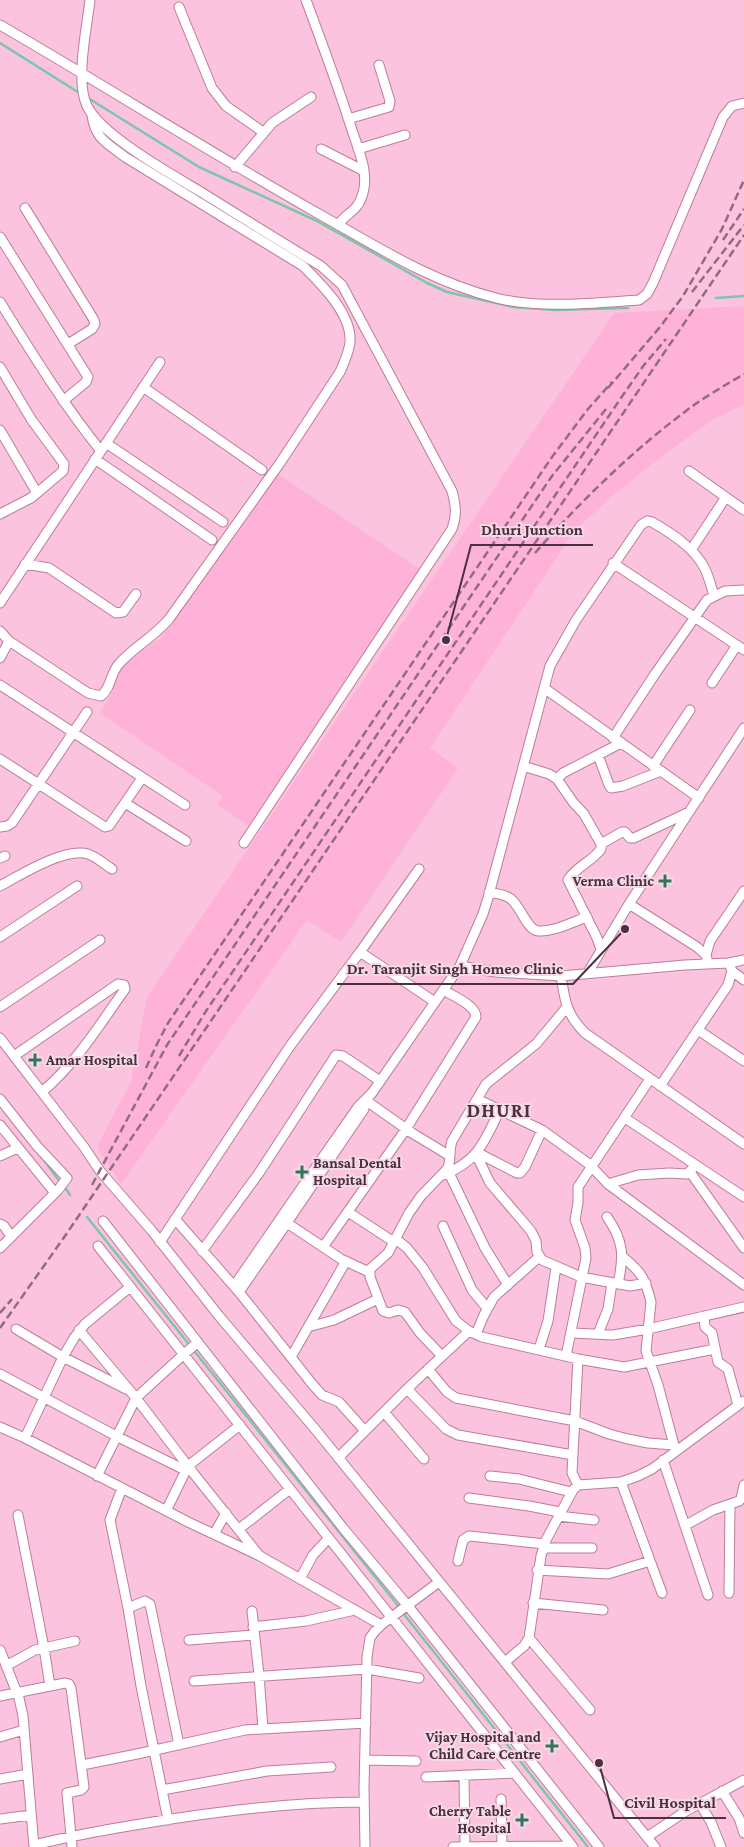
<svg xmlns="http://www.w3.org/2000/svg" width="744" height="1847" font-family="'Crimson Pro',serif">
<style>
.built{fill:#ffb2d7}
.lines{fill:none;stroke-linecap:round;stroke-linejoin:round}
.stream{stroke:#7cc7ab;stroke-width:2.5}
.minor-casing{stroke:#bd7c9c;stroke-width:11}
.minor{stroke:#fff;stroke-width:9}
.rail{stroke:#926c7e;stroke-width:2.5;stroke-dasharray:8 4;stroke-linecap:butt}
.poi-dot{fill:#36735e;stroke:#f6d9e6;stroke-width:2}
.labels{text-anchor:middle;dominant-baseline:central;stroke-width:4;stroke-linejoin:round;paint-order:stroke}
.poi-label{font-size:15px;font-weight:bold;fill:#4b303d;stroke:#f6d9e6;text-anchor:end}
.district-label{font-size:20px;font-weight:bold;letter-spacing:1px;fill:#4b303d;stroke:#f6d9e6}
.leader{fill:none;stroke:#4b303d;stroke-width:2}
.callout-dot{fill:#4b303d;stroke:#f6d9e6;stroke-width:2}
.callout-label{font-size:16px;text-anchor:middle;font-weight:bold;fill:#4b303d;stroke:#f6d9e6;stroke-width:4;stroke-linejoin:round;paint-order:stroke}
</style>
<rect width="100%" height="100%" fill="#fbc3dd"/>
<!-- built -->
<path class="built" d="M744,306v99l-29,13 -49,35 -47,37 -45,41 -144,217 28,20 -117,174 -34,-22 -186,264 -24,-37 34,-66 16,-84 467,-684z
M278,474l143,96 -170,257 -34,-22 6,-9 -123,-83 13,-22 2,-13 11,-15 36,-26z"/>
<g class="lines">
<!-- stream -->
<path class="stream" d="M0,43l81,51
M88,98l111,69 118,54 110,62 20,9 66,15 41,3 74,-2
M716,298l28,-2
M41,1156l19,26
M64,1186l6,9
M87,1217l313,391
M403,1613l185,234"/>
<!-- minor casing -->
<g class="minor-casing">
<path id="minor" d="M90,0c-3,27 -15,81 -3,106 15,30 84,68 114,86 40,25 80,50 120,74l21,19 110,206c4,15 5,24 0,38l-208,314
M306,0c16,43 32,86 46,130 6,19 17,42 11,63 -5,19 -15,18 -25,32
M179,7l33,81 14,18 37,26
M0,25c107,62 211,128 319,189 57,32 112,68 177,84 44,11 98,5 143,2l8,-6 6,-11 70,-166 9,-11 12,-3
M348,119l41,-12 1,-6 -11,-36
M321,149l43,22
M358,149l47,-14
M235,167l37,-44 39,-26
M25,208l69,112 1,4 -3,5 -24,15
M0,237l88,140 -2,5 -23,19
M0,302c32,51 63,102 101,149
M0,367l31,52 33,45 -1,7 -32,27 -31,16
M143,387l119,83
M0,430l37,63
M106,443l117,79
M95,459l117,81
M689,471l55,39
M691,550l35,-53
M613,563l131,87
M25,564l24,4 67,45 7,-1 13,-18
M0,603l160,-241
M0,631l9,10 -9,17
M9,641l79,52 13,3c10,-8 9,-21 17,-31 14,-17 35,-27 51,-46l111,-156 60,-91c4,-9 9,-20 10,-30 2,-28 -29,-58 -47,-76l-178,-109c-18,-14 -30,-18 -33,-42
M712,683l25,-38
M0,685l185,120
M544,688l155,110
M613,738l42,-64 52,-74 18,-9 19,-1
M598,755l11,30 2,3 12,-2 38,-15
M0,759l105,68 4,-1 33,-48
M523,766l26,8 8,5 16,23 11,12 17,30v5c-8,12 -26,18 -33,31l29,58 4,11
M653,766l37,-56
M557,779l6,-6 58,-30
M125,803l61,38
M0,827l7,-1 5,-3 75,-111
M601,844l21,-12h3l5,6h4l53,-25
M0,858l5,-2
M0,886c20,-11 65,-39 88,-32 9,3 16,10 24,15
M489,892c8,2 16,2 22,7 10,8 16,31 27,32 16,1 34,-9 49,-14
M629,904l68,43 9,8 2,8
M0,937l77,-51
M360,952l59,-83
M706,955l4,-14 34,-50
M460,966l35,6 66,4 124,-11 44,-2 15,-3
M732,971l12,9
M587,974l42,-70 115,-176
M561,976c4,25 5,38 24,57l159,111
M0,1007l100,-67
M698,1030l46,31
M0,1038l84,109 16,24 52,60 67,85 96,113 340,418
M14,1056l104,-72 6,1 1,4c-26,37 -49,74 -83,103
M660,1086l68,-101 4,-14 -3,-8
M0,1099l37,47 30,32 -9,12 -58,58
M477,1099l65,31 47,34 19,20 136,101
M368,1102l44,31 38,23
M625,1118l119,79
M0,1125l55,68
M478,1153l39,20h3l5,-6 17,-37
M476,1154l14,29 41,48 5,10 1,11 5,8 39,17 49,9 16,-3
M0,1156l18,-8
M690,1172l54,76
M449,1173l36,75 23,37
M444,1175c36,-16 39,-32 56,-65
M608,1184l30,-9 31,-2 18,1 6,-6
M348,1212l46,30
M607,1217c17,24 17,39 11,67
M175,1219l64,73 74,93 9,10 17,7 26,29
M103,1221l240,307 65,78 191,241
M287,1223l54,36 28,13
M0,1224l4,2 7,10
M443,1226l29,64 15,18
M396,1239l11,9 16,20 33,53 13,10 13,6 96,22 46,8 91,-18
M160,1242l130,-196 70,-94 75,50
M98,1246l475,601
M323,1247l83,-118 70,-112c0,-12 -23,-21 -33,-27
M202,1251l57,-78 77,-118 7,1 37,25
M623,1257c19,16 22,21 28,45l-5,49 12,34 17,64
M234,1286l82,-119 42,-60 14,-14 88,-127 23,-52 5,-16 62,-232 26,-46 65,-95 6,-4 5,1c19,11 43,26 53,47 4,8 6,18 9,26
M239,1292l41,-59 84,-124
M704,1316l1,11 7,6 6,29 10,7 10,36
M308,1327l26,-7 44,-21
M16,1329l47,28 63,32
M79,1330l57,68 58,76 64,80
M572,1333l41,2 35,-6 96,-22
M476,1334l8,-19 10,-18 45,-40
M598,1334l10,-25 4,-26
M539,1349l9,-28 8,-54
M442,1356l-22,-23 -15,-21 -7,-2 -9,3 -6,-2 -13,-34v-8l18,-16 21,-40 12,-17 27,-28c3,-9 1,-18 4,-27l34,-57 50,-40 31,-37
M566,1356l20,-98 -1,-10 -10,-28 3,-17v-16l72,-108
M291,1357l55,-96
M578,1359l-6,114 6,12
M428,1369l19,23 9,6 119,23 34,13 19,5 20,4 26,2
M0,1374l118,63 67,33
M407,1389l39,40 12,6 115,20
M384,1412l40,47
M0,1427l25,11 163,84 72,34 121,69
M25,1438l38,-81 11,-19 11,-14 45,-37
M338,1458l69,-69 62,-58
M663,1460l45,135
M97,1476l39,-78 48,-44 13,-11
M490,1476l29,3 52,13
M621,1482l41,111
M122,1488l-12,32 18,88 13,78 27,134
M469,1498l60,8 31,6
M166,1511l22,-45 52,-41
M18,1515l26,133 6,38
M558,1516l36,4
M686,1525l27,-15 26,-9 2,-2 3,-14
M239,1529l51,-40
M214,1534l12,-21
M544,1548h48
M458,1561l5,-21 6,-4 76,8
M537,1570l71,4 42,-13
M300,1579l13,-24 15,-16
M729,1593l1,-88
M533,1603l70,7
M128,1608l17,-7 5,3 29,141
M252,1611l7,64 4,54
M253,1627l53,-6 49,-11
M529,1638l61,72
M189,1640l65,-5
M0,1650l19,48 4,18 11,131
M505,1662l19,-16 5,-8 12,-82 5,-16 27,-50 5,-5 43,-3 17,-6 14,-7 92,-68
M6,1666l29,-16 40,-9
M194,1681l173,-12 52,9
M0,1696l65,-13 4,1 2,4 13,99 -3,3 -14,3 5,54
M0,1737l24,-7
M365,1760l51,1
M82,1765l55,-11 108,-24 121,-7
M464,1775l1,72
M426,1777l89,-4
M0,1779l28,-5
M162,1790l105,-19 64,-4
M722,1791l17,27 5,15
M501,1799l1,47
M700,1804l11,18 10,25
M0,1819l31,-4
M647,1837l39,-26 58,-31
M34,1845c37,-9 75,-16 113,-22 72,-12 144,-21 217,-21
M365,1847l-1,-59 3,-131 3,-19 5,-7 6,-6 58,-43
M453,1847l111,-1"/>
</g>
<!-- minor -->
<use href="#minor" class="minor"/>
<!-- rail -->
<path class="rail" d="M723,240l21,-31
M692,292l52,-67
M608,388l52,-61 23,-31 39,-67 22,-49
M535,553c44,-50 97,-102 151,-142 18,-14 38,-25 58,-37
M179,1056l27,-45 417,-616 21,-30 22,-26
M146,1068l11,-24 11,-21 384,-566 36,-48 24,-27
M92,1185l75,-140 385,-569 54,-67
M0,1313l12,-14
M0,1328l65,-92 679,-1001"/>
</g>
<!-- markers -->
<g class="poi-dot">
<path d="M662.5 873.5h5v5h5v5h-5v5h-5v-5h-5v-5h5z"/>
<path d="M32.5 1052.5h5v5h5v5h-5v5h-5v-5h-5v-5h5z"/>
<path d="M299.5 1164.5h5v5h5v5h-5v5h-5v-5h-5v-5h5z"/>
<path d="M549.5 1738.5h5v5h5v5h-5v5h-5v-5h-5v-5h5z"/>
<path d="M519.5 1812.5h5v5h5v5h-5v5h-5v-5h-5v-5h5z"/>
</g>
<g class="labels">
<!-- poi labels -->
<g class="poi-label">
<text x="654" y="881">Verma Clinic</text>
<text x="46" y="1060" text-anchor="start">Amar Hospital</text>
<text x="313" y="1163" text-anchor="start">Bansal Dental<tspan x="313" dy="17">Hospital</tspan></text>
<text x="541" y="1737">Vijay Hospital and<tspan x="541" dy="17">Child Care Centre</tspan></text>
<text x="511" y="1811">Cherry Table<tspan x="511" dy="17">Hospital</tspan></text>
</g>
<!-- district labels -->
<g class="district-label">
<text x="499" y="1110">DHURI</text>
</g>
</g>
<!-- callouts -->
<path class="leader" d="M446 640L471 545H593M625 929L573 984H337M599 1763L614 1818H726"/>
<g class="callout-dot">
<circle cx="446" cy="640" r="5"/>
<circle cx="625" cy="929" r="5"/>
<circle cx="599" cy="1763" r="5"/>
</g>
<g class="callout-label">
<text x="532" y="535">Dhuri Junction</text>
<text x="455" y="974">Dr. Taranjit Singh Homeo Clinic</text>
<text x="670" y="1808">Civil Hospital</text>
</g>
</svg>
